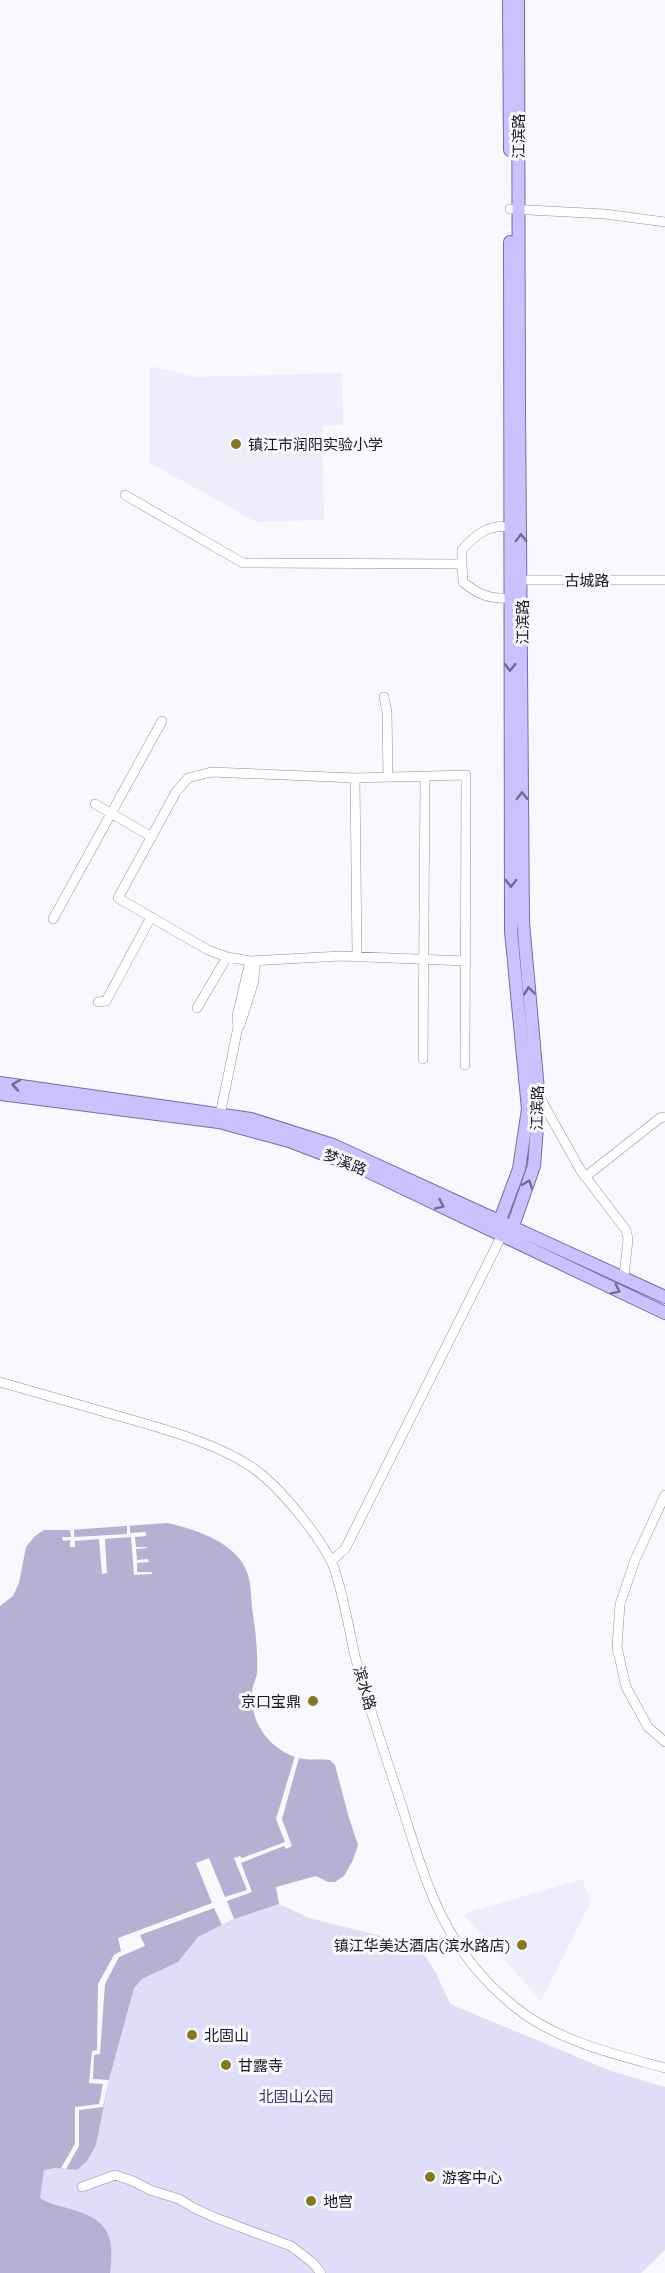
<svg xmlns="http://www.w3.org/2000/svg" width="665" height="2273" font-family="Quicksand,'Noto Sans SC',sans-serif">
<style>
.built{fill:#eeedfc}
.green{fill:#dfddf7}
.water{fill:#b4b1d2}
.pier{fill:#f9f8fe}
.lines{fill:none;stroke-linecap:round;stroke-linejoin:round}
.minor-casing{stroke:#918fa9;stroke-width:10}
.major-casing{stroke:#756cb0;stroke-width:14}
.minor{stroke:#fff;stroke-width:9}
.major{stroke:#cac2fe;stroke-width:12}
.oneway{stroke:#726d90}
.poi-dot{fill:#827a20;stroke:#f9f8fe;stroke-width:2}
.labels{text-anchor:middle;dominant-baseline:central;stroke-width:6;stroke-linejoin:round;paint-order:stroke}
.street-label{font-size:15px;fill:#191822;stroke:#f9f8fe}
.poi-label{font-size:15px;fill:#191822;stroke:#f9f8fe;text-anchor:start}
.park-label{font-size:15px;fill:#3b3562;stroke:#f9f8fe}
</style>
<rect width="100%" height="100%" fill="#f9f8fe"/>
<!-- built -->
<path class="built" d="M150,366l46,11 146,-4 1,52 -21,1 2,94 -68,2 -106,-59z
M582,1879l9,22 -50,100 -78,-87z"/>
<!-- green -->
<path class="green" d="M279,1904l30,14 100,25 16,13 11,17 14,31 161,67 54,16v163l-24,23h-531c5,-37 -1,-53 -39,-64 -11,-3 -22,-6 -32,-11l5,-28 11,-2 22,2 19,-25 13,-65 25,-92 8,-9 36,-17 20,-25 36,-18z"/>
<!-- water -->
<path class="water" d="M167,1523c28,6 72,20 81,52 3,10 3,22 4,32 3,21 6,43 5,64 0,8 -5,14 -5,22 -2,31 19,59 51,66 9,1 18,0 27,1l5,5 14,53 9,27 -5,15 -9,16 -9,6h-7l-12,-6 -40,11 3,17 -45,15 -36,18 -20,25 -36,17 -8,9 -25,92 -13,65 -9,16 -10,9 -22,-2 -11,2 -4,28c9,6 21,8 31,11 38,11 44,27 39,64h-110v-667l13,-10 6,-13 7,-36 9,-11 9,-6h26z"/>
<!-- pier -->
<path class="pier" d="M127,1526h3v7l16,-1v4l-11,1 1,10h11v1l-11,1 1,11 11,-1 1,3 -12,1v9h15v2l-18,1 -3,-38 -26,2 2,34 -5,1 -3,-35 -24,2v6h-5v-7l-7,1 -1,-4h9l-1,-7h4v7l53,-3z
M295,1756l4,2 -17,61 10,27 -6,3 -2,-3 -43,17 11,29 -25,9 7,18 -12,6 -8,-17 -74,27 5,11 -26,11 -14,27 -5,70 -6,1 -1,24 16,1 -6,27 -24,3v36l-13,23 -5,-1 14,-24v-37l24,-3 4,-20 -14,-1 3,-32 5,-1 1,-66 16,-29 7,-4 -3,-13 94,-35 -16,-40 13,-5 16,39 22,-7 -13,-32 6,-2 2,2 43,-16 -9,-23z"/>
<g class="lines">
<!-- minor casing -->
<g class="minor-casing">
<path id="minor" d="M510,209l95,5 60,8
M125,495l118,68 219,1 1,18c16,13 26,17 47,16
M462,564v-14c13,-15 26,-26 48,-23
M514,580h151
M384,697l3,15 1,65
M355,778l-144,-6 -23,6 -12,14 -58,106 90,52 19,7 23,4 91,-5 125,5
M95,804l57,33
M53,919l109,-198
M357,957l-2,-179 111,-3 -1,290
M98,1002l8,-1 45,-84
M197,1008l30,-51
M240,1025l14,-44 1,-20
M423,1059l2,-282
M539,1096l42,75 45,59 2,9 -4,38
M219,1120l19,-93 -1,-11 13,-55
M585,1177l75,-59 5,-1
M0,1382c45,13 91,26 136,39 39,11 93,27 125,53 23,19 67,71 75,100 8,26 13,55 19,82 12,45 27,90 42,135 28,87 43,156 118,216 42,34 99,47 150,61
M665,1495l-30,65 -15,44 -3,43 9,40 22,40 17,15
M331,1561l14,-12 157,-314
M82,2187l33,-12 18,6 17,9 29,9 15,9 22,10 75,28 22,17 8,10"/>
</g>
<!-- major casing -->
<g class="major-casing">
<path id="major" d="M509,0l1,150
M0,1083l251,36 82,26 332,152
M0,1094l219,28 70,19 78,30 298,142
M502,1235l11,-9 21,-60 5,-65 -16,-179 -4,-512 -1,-410
M502,1235l-2,-15 19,-51 9,-60 -17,-178 -1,-689"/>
</g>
<!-- minor -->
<use href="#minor" class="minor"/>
<!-- major -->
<use href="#major" class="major"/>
</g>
<!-- one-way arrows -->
<defs><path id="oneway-chevron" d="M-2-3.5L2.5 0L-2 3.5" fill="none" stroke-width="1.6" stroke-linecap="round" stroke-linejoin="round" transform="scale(1.5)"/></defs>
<g class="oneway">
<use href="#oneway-chevron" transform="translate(521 538) rotate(-91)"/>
<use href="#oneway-chevron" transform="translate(510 667) rotate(90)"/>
<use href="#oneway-chevron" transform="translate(522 796) rotate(-91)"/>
<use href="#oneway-chevron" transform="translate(511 883) rotate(90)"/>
<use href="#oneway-chevron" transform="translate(529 991) rotate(-95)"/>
<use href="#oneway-chevron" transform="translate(16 1085) rotate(-171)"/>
<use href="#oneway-chevron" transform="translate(528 1184) rotate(-70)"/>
<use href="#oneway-chevron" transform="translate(440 1205) rotate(25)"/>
<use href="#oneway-chevron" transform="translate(616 1290) rotate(26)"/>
</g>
<!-- markers -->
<g class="poi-dot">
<circle cx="236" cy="444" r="6"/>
<circle cx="313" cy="1701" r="6"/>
<circle cx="522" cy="1945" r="6"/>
<circle cx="192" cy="2035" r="6"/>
<circle cx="226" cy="2065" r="6"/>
<circle cx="430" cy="2177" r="6"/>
<circle cx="311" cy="2201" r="6"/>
</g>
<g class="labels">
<!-- street labels -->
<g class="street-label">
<text transform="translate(518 136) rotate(-90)">江滨路</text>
<text x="587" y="580">古城路</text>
<text transform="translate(522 622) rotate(-90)">江滨路</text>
<text transform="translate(537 1108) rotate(-89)">江滨路</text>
<text transform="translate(345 1162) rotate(22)">梦溪路</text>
<text transform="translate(365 1688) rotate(74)">滨水路</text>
</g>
<!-- poi labels -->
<g class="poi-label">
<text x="248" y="444">镇江市润阳实验小学</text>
<text x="301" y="1701" text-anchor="end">京口宝鼎</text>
<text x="510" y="1945" text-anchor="end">镇江华美达酒店(滨水路店)</text>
<text x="204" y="2035">北固山</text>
<text x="238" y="2065">甘露寺</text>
<text x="442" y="2177">游客中心</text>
<text x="323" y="2201">地宫</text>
</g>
<!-- park labels -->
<g class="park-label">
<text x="296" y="2096">北固山公园</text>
</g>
</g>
</svg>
